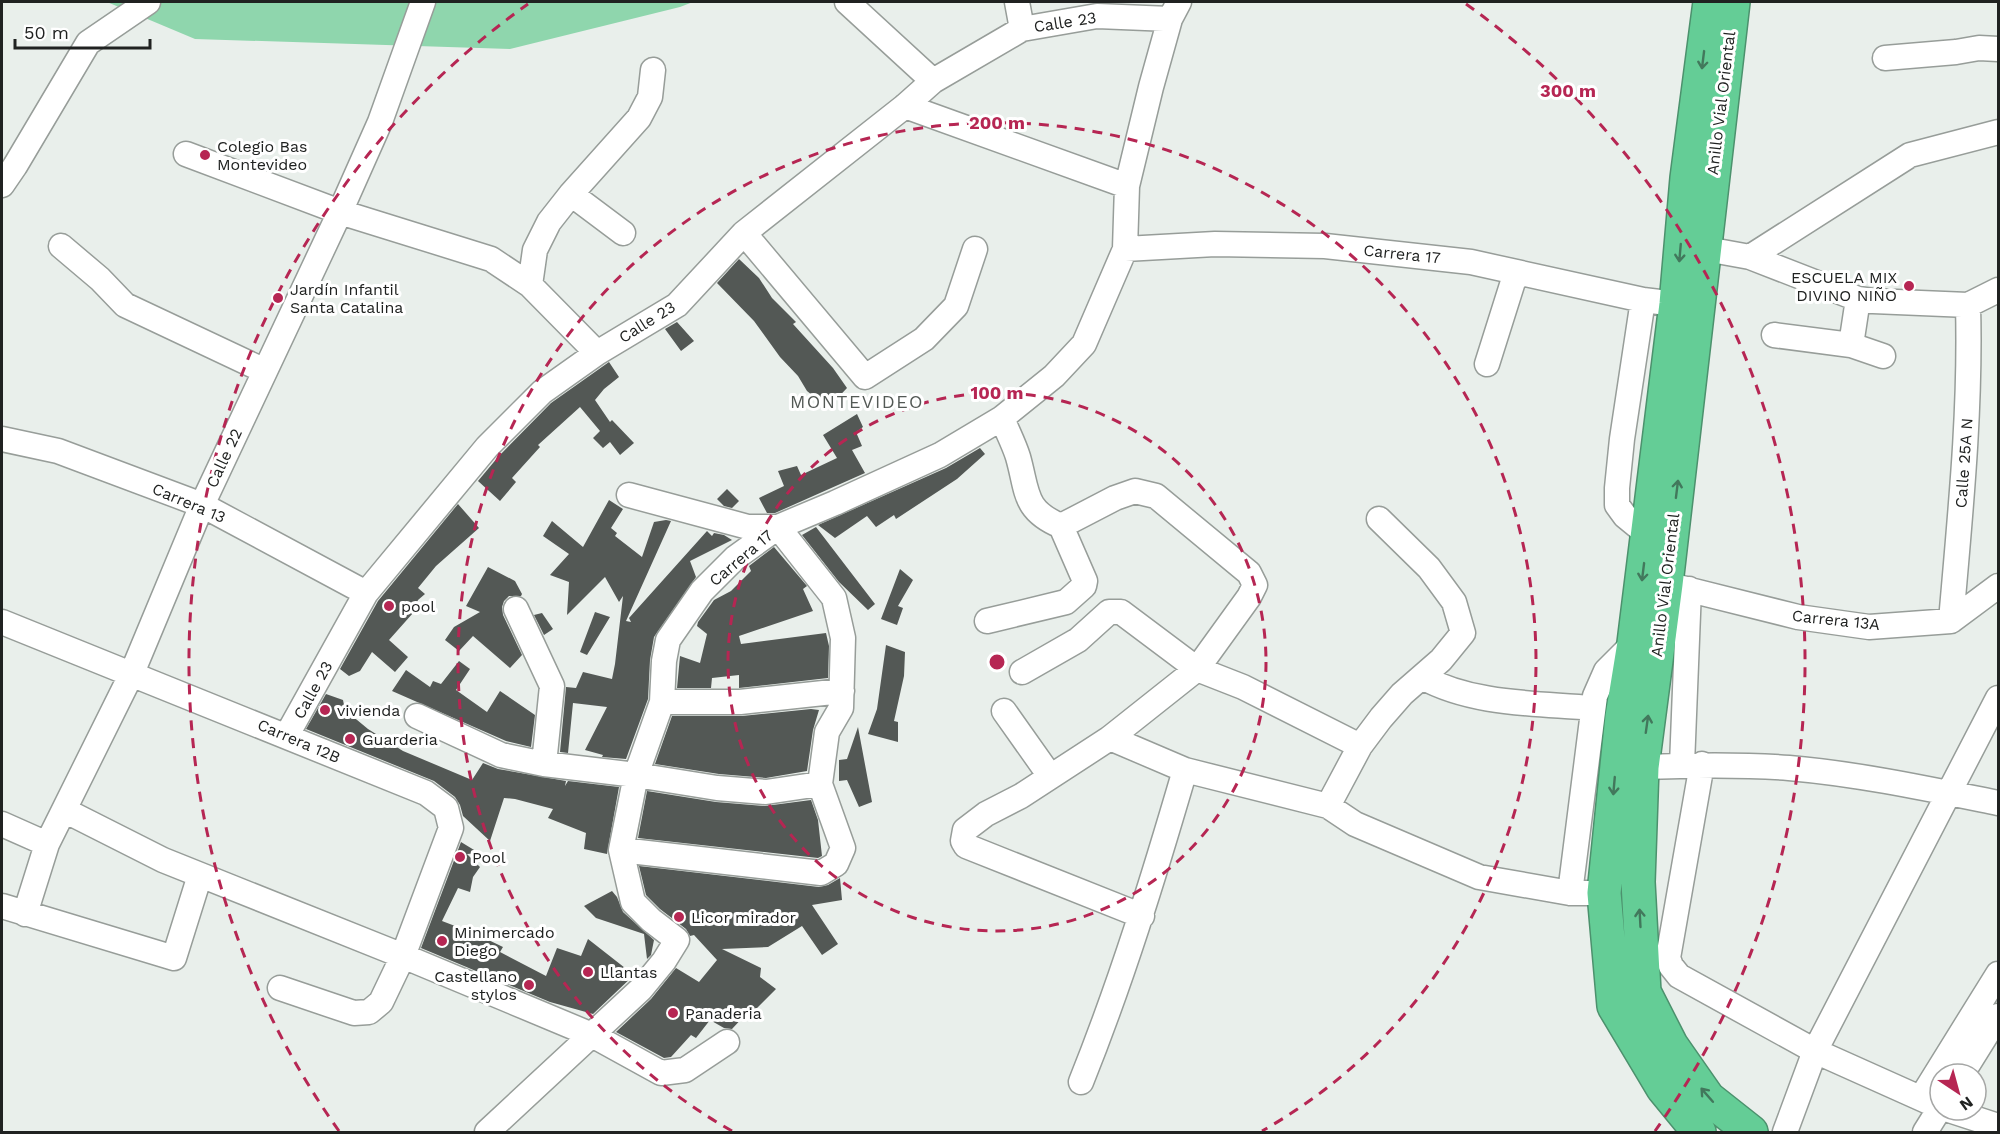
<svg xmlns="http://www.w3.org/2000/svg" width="2000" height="1134" font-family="'Work Sans',sans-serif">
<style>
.green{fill:#8fd6ad}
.building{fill:#535855}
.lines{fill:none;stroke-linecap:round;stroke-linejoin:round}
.minor-casing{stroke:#979d99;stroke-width:27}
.highway-casing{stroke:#4c916d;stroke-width:36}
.minor{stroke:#fff;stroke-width:24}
.highway{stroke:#64cd96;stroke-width:33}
.oneway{stroke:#42785c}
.ring{fill:none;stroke:#b62653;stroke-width:3;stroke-dasharray:10 8}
.poi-dot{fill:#b62653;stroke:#fff;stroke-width:2}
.labels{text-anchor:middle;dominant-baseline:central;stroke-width:6;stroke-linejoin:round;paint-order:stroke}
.street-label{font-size:16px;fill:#202221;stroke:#fff}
.poi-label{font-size:16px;fill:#202221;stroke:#fff;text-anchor:start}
.neighbourhood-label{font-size:18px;letter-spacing:1.5px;fill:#535955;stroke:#fff}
.centre{fill:#b62653;stroke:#fff;stroke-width:3}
.ring-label{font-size:18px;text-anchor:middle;font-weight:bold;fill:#b62653;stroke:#fff;stroke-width:6;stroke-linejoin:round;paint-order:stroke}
</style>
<rect width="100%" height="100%" fill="#e9efeb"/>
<!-- green -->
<path class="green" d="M107,2h586l-13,5 -170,42 -315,-10z"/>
<!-- building -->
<path class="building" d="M739,259l20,19 13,20 24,24 -3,2 40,44 14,20 -19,20 -21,-17 -9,-15 -18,-19 -26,-36 -37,-38z
M677,322l17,19 -13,10 -16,-22z
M609,362l10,15 -15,12 -9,11 15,22 2,-2 22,23 -14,12 -10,-13 -7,6 -10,-10 7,-7 -20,-24 -42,38 2,2 -28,31 4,4 -16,19 -22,-20 20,-24 53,-54z
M857,414l6,13 -7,5 6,14 -10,4 13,23 -90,40h-8l-8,-15 25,-12 -6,-15 19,-5 4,9 36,-17 -14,-23z
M980,448l5,6 -28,25 -61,40 -2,-4 -18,12 -9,-11 -32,22 -17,-13 128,-57z
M727,489l12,12 -7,7 -8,-2 -7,-7z
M609,500l14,9 -12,19 6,5 -2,3 27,21 12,-35 12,-2 5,1 -45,100 5,1 -2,-4 78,-87 5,5 2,-3 10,2 8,5 -42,21 6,16 -42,60 -4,23 -2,39 -22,60 -24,-2 1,-2 -18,-5 22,-43 -34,-4 -5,50 -8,-1 6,-65 10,1 7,-16 29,7 3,-15 8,-68 -4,6 -14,-25 -38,38 2,-33 -19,-7 19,-21 -26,-18 9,-15 31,26z
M458,504l21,24 -43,38 -18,22 7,6 -7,6 -5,13 -24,27 19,17 -13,15 -23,-20 -12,19 -11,5 -9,-7 38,-68z
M816,527l59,77 -7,6 -29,-28 -37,-47z
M774,547l33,39 -4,3 10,22 -74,25 2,8 85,-11 3,13 -1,32 -89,10v-13l-27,3 -1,10h-34l3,-32 20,7 7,-29 -10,-8 1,-4 16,-22 17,-9 20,-20 -2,-5z
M488,567l27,14 7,13 -1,2h-12l-5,5 -2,6 1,8 19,40 -12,13 -37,-32 -14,15 -14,-11 9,-13 26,-15 -14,-6z
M900,569l13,11 -15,26 5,2 -6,17 -16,-6z
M595,612l15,5 -23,38 -7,-3z
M542,613l11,16 -9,6 -10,-20z
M886,645l19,7 -1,24 -10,45 4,1v20l-30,-8 9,-25z
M459,661l11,8 -14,21 31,22 13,-21 35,24 -4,32 -25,-6 -114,-50 14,-21 24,17 3,-6 8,3z
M326,694l17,6 2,10 23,19 35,22 69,29 11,-17 15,6 68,12 -1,5 3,-5 51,6 -12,67 -23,-5 2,-16 -38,-15 5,-9 -38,-10 -11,-1 -14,43 -27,-25 -3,-11 -5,-8 -21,-16 -128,-52z
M811,709l8,1 -6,20 -6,41 -41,7 -47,-4 -64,-10 17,-48h70z
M858,727l14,75 -13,5 -12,-27 -8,1v-21l8,-1z
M647,791l69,11 49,4 46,-6 7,20 4,36 -4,2 -180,-20z
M461,842l18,11 -12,1 13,13 -7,10 -3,15 -12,-4 -16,33 34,13 27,13 -3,5 46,24 11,-28 24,8 7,-17 46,36 -41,39 -43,-12 -129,-54z
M639,866l180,21 9,-2 12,-7 2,22 -30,5 26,39 -16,11 -20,-29 -34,21 -46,2 39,19 -1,9 16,12 -22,22 -8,3 -14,15 -8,-1 -14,-8 -14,18 -5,-3 -20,22 -7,1 -48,-26 35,-33 25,-31 23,14 18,-22 -23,-25 -4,1 -4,-7 -26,-20 -14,-14z
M612,891l5,6 6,15 31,28 -3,15 -4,4 -3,-25 -48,-16 -12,-12z"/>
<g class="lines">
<!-- minor casing -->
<g class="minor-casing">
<path id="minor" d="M847,2l86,79
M1017,2l5,27
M1885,58l71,-6 23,-4 19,1
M905,106l222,80
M186,154l154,58 151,47 39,26 67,68
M2,185l13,-19 73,-123 60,-41
M571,194l52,39
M744,233l121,144 59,-38 32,-33 19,-57
M61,246l39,33 25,26 140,66
M1125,249l90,-5 110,2 146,16 172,38 33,4
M1706,249l44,8 160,-102 88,-23
M1750,257l108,42 15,2 95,4 30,-15
M530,285l5,-35 14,-28 22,-28 68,-76 11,-21 3,-27
M1643,300l-21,139 -5,49v17l8,11 22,18
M1774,335l77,10 32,11
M1851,345l7,-46
M1487,364l29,-92
M2,439l56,12 144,54 164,88
M1061,526l54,-28 20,-7 21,5 93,77 6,12 -6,12 -52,72 -87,69 -89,58 -35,18 -21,16 -2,11 3,5 176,70
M1666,584l132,33 71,10 82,-6 47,-35
M516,609l36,77 -8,78
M987,621l79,-19 18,-16 1,-5 -24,-55c-38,-16 -33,-34 -43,-69 -4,-13 -11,-26 -16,-39
M1951,621c9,-105 20,-210 17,-316
M2,622l424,171 20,15 5,20 -48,128 -22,46 -12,10 -15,1 -74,-25
M1022,672l56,-32 31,-28h12l76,57 46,18 117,59
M1422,677c51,28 114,26 170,31
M662,702h78l102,-11
M1004,711l46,65
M417,716l84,39 43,9 92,11 81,13 49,4 54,-8
M287,735l79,-142 121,-146 55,-55 55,-39 80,-48 67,-72 161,-127 28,-25 89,-52 75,-13 73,3
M1110,738l75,32 143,36 27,18 124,53 91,16h34
M1702,764l-34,194 3,8 8,10 136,75 125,56
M1682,765l7,-176
M1642,767c49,-2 98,-3 147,1 70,6 140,21 209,35
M1328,806l32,-60 21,-28 21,-24 39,-34 22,-27 -9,-31 -25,-34 -50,-49
M64,810l99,50 240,96 189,79 69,38 24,-3 42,-28
M2,824l45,20
M621,850l200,23 15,-9 7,-16 -23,-64 7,-52 14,-24 2,-70 -9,-40 -56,-71h-30l-119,-32
M1570,893l25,-197 11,-25 28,-28
M2,906l172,52 26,-83
M25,914l22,-70 85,-171 70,-168 138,-293 40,-90 43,-120
M1962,1074l36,-58
M1081,1082c41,-102 73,-206 104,-312
M1921,1098l77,-124
M1949,1110l49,16
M487,1132l154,-143 23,-28 13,-21 -26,-20 -18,-18 -12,-52 15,-75 26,-73 2,-41 4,-21 34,-49 33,-33 43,-31 57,-24 105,-48 62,-37 52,-42 30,-32 41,-95 2,-63 24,-99 19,-68 9,-17
M1785,1132l30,-81 183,-353
M1925,1132l15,-24"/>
</g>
<!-- highway casing -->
<g class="highway-casing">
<path id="highway" d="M1733,2l-67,582 -24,183 -4,115 6,110 27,53 37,53 43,34
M1699,1132l-36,-44 -49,-82 -10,-113 18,-176 12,-74 42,-339 11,-126 23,-176"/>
</g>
<!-- minor -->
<use href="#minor" class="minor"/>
<!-- highway -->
<use href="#highway" class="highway"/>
</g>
<!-- one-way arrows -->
<defs><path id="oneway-shaft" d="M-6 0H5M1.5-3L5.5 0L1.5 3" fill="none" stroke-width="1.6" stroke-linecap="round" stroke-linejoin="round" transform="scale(1.5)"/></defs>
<g class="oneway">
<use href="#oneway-shaft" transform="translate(1703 60) rotate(97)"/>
<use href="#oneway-shaft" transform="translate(1680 253) rotate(95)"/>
<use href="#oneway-shaft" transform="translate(1677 489) rotate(-83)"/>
<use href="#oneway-shaft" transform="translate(1643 572) rotate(97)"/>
<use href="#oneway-shaft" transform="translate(1647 724) rotate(-82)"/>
<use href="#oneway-shaft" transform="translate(1614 786) rotate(95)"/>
<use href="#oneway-shaft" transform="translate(1640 918) rotate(-93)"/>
<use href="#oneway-shaft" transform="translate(1707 1095) rotate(-131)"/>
</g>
<!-- distance rings -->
<g class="ring">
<circle cx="997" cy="662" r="269"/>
<path d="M732 1131A539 539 0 1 1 1262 1131"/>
<path d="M339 1131A808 808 0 0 1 528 4M1466 4A808 808 0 0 1 1655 1131"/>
</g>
<!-- markers -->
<g class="poi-dot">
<circle cx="205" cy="155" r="6"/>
<circle cx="1909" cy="286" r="6"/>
<circle cx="278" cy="298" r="6"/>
<circle cx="389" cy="606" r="6"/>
<circle cx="325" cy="710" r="6"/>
<circle cx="350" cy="739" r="6"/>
<circle cx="460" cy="857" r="6"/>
<circle cx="679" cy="917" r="6"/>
<circle cx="442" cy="941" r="6"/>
<circle cx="588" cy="972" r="6"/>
<circle cx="529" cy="985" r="6"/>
<circle cx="673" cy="1013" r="6"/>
</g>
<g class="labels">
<!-- street labels -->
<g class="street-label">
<text transform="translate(1065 22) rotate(-9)">Calle 23</text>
<text transform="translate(1721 103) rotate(-83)">Anillo Vial Oriental</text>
<text transform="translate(1402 254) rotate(6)">Carrera 17</text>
<text transform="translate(647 322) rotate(-32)">Calle 23</text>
<text transform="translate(224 458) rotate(-65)">Calle 22</text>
<text transform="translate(1964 463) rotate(-86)">Calle 25A N</text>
<text transform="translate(189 503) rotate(23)">Carrera 13</text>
<text transform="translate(741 558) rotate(-40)">Carrera 17</text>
<text transform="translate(1665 585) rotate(-83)">Anillo Vial Oriental</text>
<text transform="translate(1836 620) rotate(6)">Carrera 13A</text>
<text transform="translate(313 690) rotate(-61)">Calle 23</text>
<text transform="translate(299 741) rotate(23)">Carrera 12B</text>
</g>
<!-- poi labels -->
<g class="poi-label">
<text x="217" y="146">Colegio Bas<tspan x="217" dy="18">Montevideo</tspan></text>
<text x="1897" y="277" text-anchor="end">ESCUELA MIX<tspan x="1897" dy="18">DIVINO NIÑO</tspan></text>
<text x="290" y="289">Jardín Infantil<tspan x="290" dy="18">Santa Catalina</tspan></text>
<text x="401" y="606">pool</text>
<text x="337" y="710">vivienda</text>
<text x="362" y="739">Guarderia</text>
<text x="472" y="857">Pool</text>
<text x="691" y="917">Licor mirador</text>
<text x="454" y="932">Minimercado<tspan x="454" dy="18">Diego</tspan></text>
<text x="600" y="972">Llantas</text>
<text x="517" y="976" text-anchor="end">Castellano<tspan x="517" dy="18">stylos</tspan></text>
<text x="685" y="1013">Panaderia</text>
</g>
<!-- neighbourhood labels -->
<g class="neighbourhood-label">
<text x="857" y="401">MONTEVIDEO</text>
</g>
</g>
<circle cx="997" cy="662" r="9" class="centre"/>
<g class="ring-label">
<text x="1568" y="97">300 m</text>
<text x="997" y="129">200 m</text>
<text x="997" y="399">100 m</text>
</g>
<!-- border -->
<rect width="2000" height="1134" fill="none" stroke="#202221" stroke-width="6"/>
<!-- north arrow -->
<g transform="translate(1958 1092) rotate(144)"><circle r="28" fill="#ffffff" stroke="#a6a7a6" stroke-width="1.5"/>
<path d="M0-4.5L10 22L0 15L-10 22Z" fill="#b62653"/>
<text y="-9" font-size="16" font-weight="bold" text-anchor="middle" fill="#202221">N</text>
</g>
<!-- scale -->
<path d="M15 39v9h135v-9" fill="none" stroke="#202221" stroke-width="3"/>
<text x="24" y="39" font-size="18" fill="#202221" stroke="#ffffff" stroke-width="4.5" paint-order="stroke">50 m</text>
</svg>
